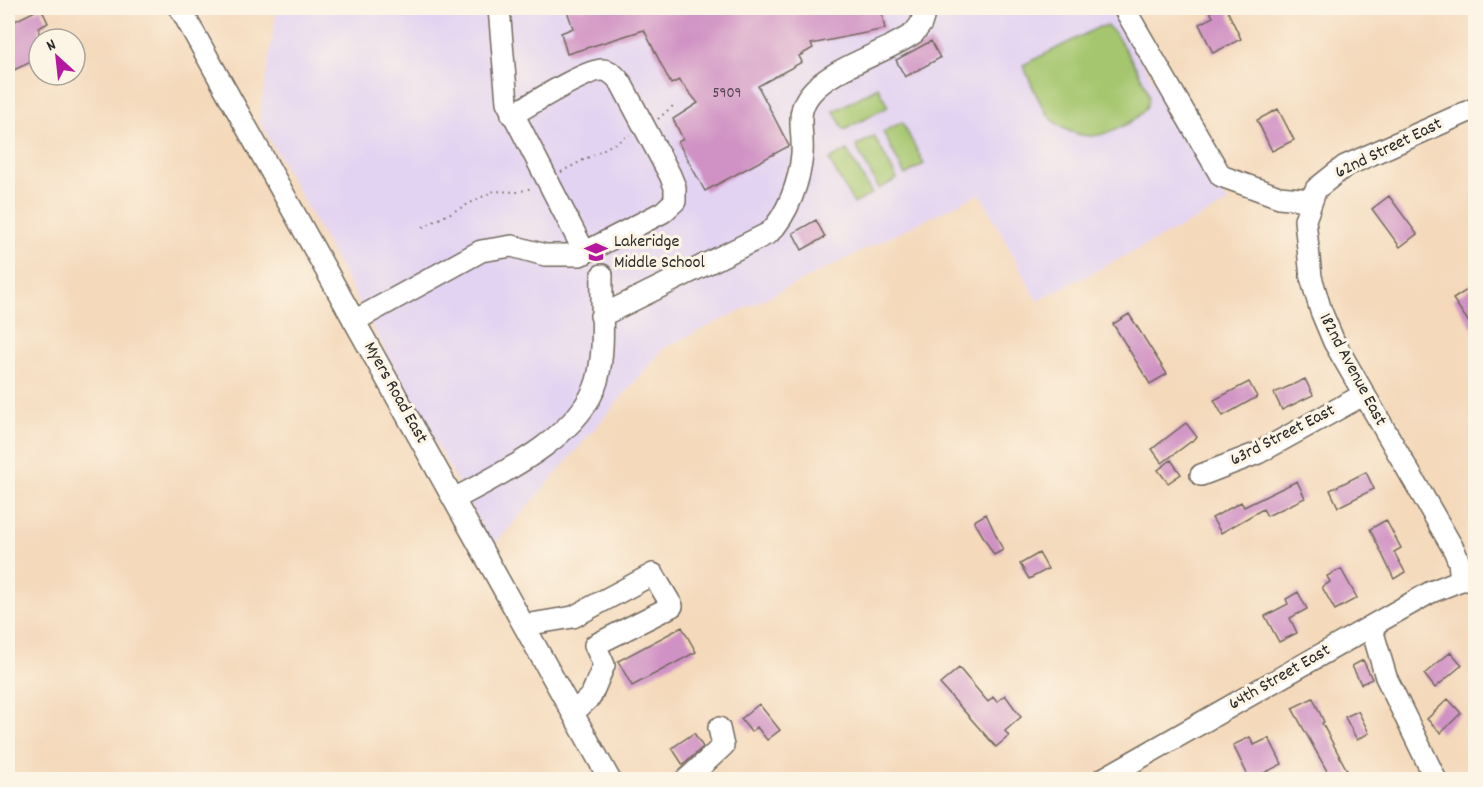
<svg xmlns="http://www.w3.org/2000/svg" width="1483" height="787" font-family="Dekko,sans-serif">
<style>
.built{fill:#e3d3f2}
.green{fill:#a5c66e;stroke:#68784c;stroke-width:1.5}
.building{fill:#d092c4}
.lines{fill:none;stroke-linecap:round;stroke-linejoin:round}
.minor-casing{stroke:#71685d;stroke-width:24}
.path{stroke:#71685d;stroke-width:2;stroke-dasharray:1.5 4.5;stroke-linecap:butt}
.minor{stroke:#fff;stroke-width:21}
.labels{text-anchor:middle;dominant-baseline:central;stroke-width:6;stroke-linejoin:round;paint-order:stroke}
.number-label{font-size:15px;fill:#544551}
.street-label{font-size:18px;fill:#2b2b2b;stroke:#fcf5e5}
.poi-label{font-size:18px;fill:#2b2b2b;stroke:#fcf5e5;text-anchor:start}
</style>
<rect width="100%" height="100%" fill="#fcf5e5"/>
<filter id="ink" filterUnits="userSpaceOnUse"><feTurbulence type="fractalNoise" baseFrequency=".0167" numOctaves="2"/><feDisplacementMap in="SourceGraphic" scale="12" xChannelSelector="R" yChannelSelector="G"/><feConvolveMatrix kernelMatrix="1 2 1 2 8 2 1 2 1" color-interpolation-filters="sRGB"/></filter>
<filter id="wash" filterUnits="userSpaceOnUse"><feTurbulence type="fractalNoise" baseFrequency=".008" numOctaves="4" result="noise"/><feDisplacementMap in="SourceGraphic" scale="24" xChannelSelector="R" yChannelSelector="G"/><feGaussianBlur stdDeviation="1.35" result="paint"/><feColorMatrix in="noise" values="0 0 0 0 0 0 0 0 0 0 0 0 0 0 0 0 0 1.4 0 .05"/><feComposite in="paint" operator="in"/></filter>
<g filter="url(#wash)">
<rect width="100%" height="100%" fill="#f4d9bb"/>
<!-- built -->
<path class="built" d="M277,8h832l119,195 -191,98 -57,-108 -316,155 -171,199 -234,-427z"/>
<!-- green -->
<path class="green" d="M1107,26l8,7c10,18 27,40 33,60 7,23 -39,42 -56,43 -11,0 -22,-4 -31,-9 -20,-14 -28,-41 -38,-62l76,-38z
M878,87l10,20 -44,23 -10,-19z
M902,122l22,42 -19,11 -22,-43z
M874,136l23,43 -18,10 -23,-43z
M847,150l25,44 -18,10 -25,-44z"/>
<g id="blocks">
<!-- building -->
<path class="building" d="M41,8l7,15 -9,5v30l-25,12 -6,-14v-35l5,1z
M566,8h315l4,21 -74,15 2,4 -14,8 3,6 -44,24 31,60 -84,45 -27,-49 5,-3 -10,-20 25,-16 -19,-23 -8,4 -27,-54 -77,24 -6,-21 12,-5z
M1208,8h18l15,31 -28,14 -14,-29 14,-7z
M931,41l9,17 -35,19 -9,-17z
M1278,109l16,31 -22,11 -15,-31z
M1389,196l28,38 -17,13 -28,-38z
M816,220l9,17 -23,13 -9,-17z
M1470,288l6,8v37l-23,-34z
M1129,314l38,60 -17,10 -37,-60z
M1305,379l8,16 -31,15 -8,-17z
M1249,382l8,15 -34,19 -9,-16z
M1186,423l11,14 -35,26 -10,-14z
M1171,460l10,14 -13,9 -10,-13z
M1366,472l8,17 -36,18 -8,-17z
M1297,481l8,17 -38,18 -4,-7 -42,24 -9,-15 29,-16 3,5z
M986,514l17,36 -9,5 -20,-34z
M1386,520l15,28 -7,4 11,20 -11,7 -24,-50z
M1039,553l9,16 -19,10 -9,-15z
M1341,569l16,29 -22,12 -13,-23 8,-5 -3,-6z
M1298,592l9,17 -17,9 7,15 -18,9 -14,-26 23,-12 -2,-5z
M682,627l14,25 -64,34 -14,-25z
M1451,652l11,13 -27,23 -11,-14z
M1363,660l9,19 -11,5 -9,-18z
M959,668l29,34 5,-5 4,5 8,-7 16,22 -16,14 4,5 -13,11 -56,-63z
M1313,698l11,24 -2,1 28,53 -6,4h-12l-40,-72z
M1448,699l13,14 -20,20 -14,-14z
M759,704l21,26 -13,10 -10,-13 -6,5 -10,-13z
M1358,711l11,22 -12,7 -12,-23z
M694,733l9,14 -20,18 -11,-17z
M1250,737l4,8 15,-7 13,26 -32,16 -17,-35z"/>
</g>
</g>
<g filter="url(#ink)">
<use href="#blocks" fill-opacity="0" stroke="#71685d" stroke-width="1.5"/>
<g class="lines">
<!-- minor casing -->
<g class="minor-casing">
<path id="minor" d="M180,8l430,772
M499,8l8,94 78,151
M1124,8l97,168 58,21 32,3
M601,316l168,-83c19,-18 31,-53 33,-79 2,-24 -8,-41 9,-61 20,-25 75,-40 103,-60l7,-9 5,-16
M354,321l127,-70 31,-5 33,9h35l83,-43 12,-11v-14l-5,-12 -49,-92c-5,-6 -10,-13 -19,-13 -17,0 -72,35 -90,45
M1201,475l57,-22 105,-58
M454,499c47,-25 127,-63 143,-118 9,-33 4,-72 5,-106
M1461,580l-2,-18 -5,-12 -120,-208 -13,-31 -10,-34 -6,-57 11,-31 29,-23 131,-58
M525,625l48,-8 80,-43 19,32 -77,39 9,20 -13,31 -18,17
M1371,626l15,51 50,103
M686,780l37,-34 -4,-18
M1101,780l330,-188 30,-12h14"/>
</g>
<!-- path -->
<path class="path" d="M658,119l16,-14
M561,172l69,-37
M423,227l71,-36 24,1 14,-4"/>
<!-- minor -->
<use href="#minor" class="minor"/>
</g>
</g>
<!-- icons -->
<defs>
<g id="school-bare" transform="scale(1.8)"><path d="M0-5L7-2L0 1L-7-2ZM-4 1L0 2.5L4 1V4Q0 6-4 4Z" fill="#b5179e" stroke="#fcf5e5" stroke-width="2.5" paint-order="stroke"/></g>
</defs>
<g fill-rule="evenodd">
<use href="#school-bare" x="596" y="252"/>
</g>
<g class="labels">
<!-- number labels -->
<g class="number-label">
<text x="727" y="94">5909</text>
</g>
<!-- street labels -->
<g class="street-label">
<text transform="translate(1389 149) rotate(-26)">62nd Street East</text>
<text transform="translate(1352 370) rotate(62)">182nd Avenue East</text>
<text transform="translate(395 393) rotate(61)">Myers Road East</text>
<text transform="translate(1283 436) rotate(-27)">63rd Street East</text>
<text transform="translate(1280 678) rotate(-30)">64th Street East</text>
</g>
<!-- poi labels -->
<g class="poi-label">
<text x="614" y="242">Lakeridge<tspan x="614" dy="21">Middle School</tspan></text>
</g>
</g>
<!-- margin -->
<rect width="1483" height="787" fill="none" stroke="#fcf5e5" stroke-width="30"/>
<!-- north arrow -->
<g transform="translate(57 57) rotate(333)"><circle r="28" fill="#fcf5e5" stroke="#a8a49b" stroke-width="1.5"/>
<path d="M0-4.5L10 22L0 15L-10 22Z" fill="#b5179e"/>
<text y="-9" font-size="16" font-weight="bold" text-anchor="middle" fill="#2b2b2b">N</text>
</g>
</svg>
